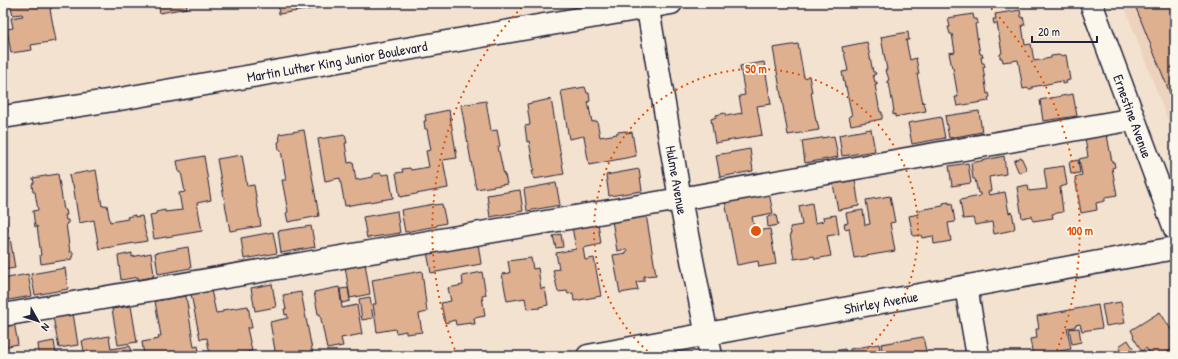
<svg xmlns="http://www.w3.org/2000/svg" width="1178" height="359" font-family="'Patrick Hand',sans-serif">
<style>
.built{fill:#edd3bd}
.building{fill:#dfb090;stroke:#22223b}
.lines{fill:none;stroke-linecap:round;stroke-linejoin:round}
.minor-casing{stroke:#22223b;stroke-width:25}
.major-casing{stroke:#22223b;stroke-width:25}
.minor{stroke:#fbf7ec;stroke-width:22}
.major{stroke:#fbf7ec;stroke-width:22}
.ring{fill:none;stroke:#de560e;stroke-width:2;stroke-dasharray:2 4}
.labels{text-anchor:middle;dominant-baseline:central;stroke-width:3.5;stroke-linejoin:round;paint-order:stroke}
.street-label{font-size:14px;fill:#22223b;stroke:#fbf7ec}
.centre{fill:#de560e;stroke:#fbf7ec;stroke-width:2}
.ring-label{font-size:12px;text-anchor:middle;font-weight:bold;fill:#de560e;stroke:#fbf7ec;stroke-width:3.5;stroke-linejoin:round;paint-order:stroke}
</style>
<rect width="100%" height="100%" fill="#f3e2d0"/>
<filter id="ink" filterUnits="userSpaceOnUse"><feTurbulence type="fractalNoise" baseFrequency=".025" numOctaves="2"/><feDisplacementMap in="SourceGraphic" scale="8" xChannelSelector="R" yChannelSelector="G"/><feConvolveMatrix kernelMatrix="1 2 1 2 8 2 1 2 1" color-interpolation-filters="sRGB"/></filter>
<g filter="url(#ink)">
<!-- built -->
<path class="built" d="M1123,3h52v136z"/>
<!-- building -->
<path class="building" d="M10,3h41l1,5 -2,1 6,32 -25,4 1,5 -21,3 -4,-24 6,-1 -2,-10 12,-2 -1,-2 -9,1z
M158,3h28l1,5 -27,5z
M278,3h39l1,5 -39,6z
M1134,3h41v103z
M1020,10l1,7h2l2,8h-3l3,20 6,-1 3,17 17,-3v-2l8,-1 1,1 6,-1 4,25 -4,1 1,2 -5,1v-3l-30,6v2h-4l-1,-1 -4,1 -5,-29 -15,2 -1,-4h-2v-4l2,-1 -5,-30 -3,1 -1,-5h3l-1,-5z
M973,14l1,5h3l1,4 -3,1 5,30h2l1,3h-2l1,6h2l1,4h-2l4,27 2,-1 1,4 -2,1 1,3 -32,5 -2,-9h3l-5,-29h-1l-3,-15 6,-1 -3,-18h-2l-2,-7h2l-2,-9z
M908,32l1,8h-3l4,20 6,-2 3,16h-2l6,29 1,-1 2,9 -31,6v-3l-2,1v-4h1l-5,-28h-1l-1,-2 2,-1 -2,-7h-1l-1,-3h2l-6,-33z
M867,42l6,30h2l1,2 -3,1 2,7h2v3h-2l5,27h2v7l-31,6 -2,-9h3l-6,-29h-1l-3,-15 6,-1 -4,-19h-1l-1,-5z
M798,44l6,34 5,-2 3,16h-1l5,29h1l2,9 -31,5 -15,-87z
M764,62l7,42 -14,2 5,29 -47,8 -4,-24 5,-2v-2l9,-2 1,3 16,-3 -3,-17 6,-1 -5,-29z
M585,87l2,6h2l1,8 -2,1 4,20 5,-1 3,16 17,-3v-2l9,-1v2l6,-1 4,24 -47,9 -5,-29 -15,3 -8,-48z
M1073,94l4,22 -34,5 -3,-21z
M551,99l13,75 -30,5 -2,-9h2l-5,-29 -2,1 -2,-16 5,-1 -3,-21z
M486,101l5,30 6,-1 3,16 -2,1 6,28h1l2,9 -31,5 -15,-84z
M449,110l8,48 -14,2 5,28 -48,9 -4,-24 7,-1 -1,-3 8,-1 1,2 18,-3 -3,-16 5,-1 -4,-21h-2l-1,-8h2l-1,-6z
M979,111l3,21 -33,6 -4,-22z
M941,117l4,21 -33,6 -4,-21z
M871,129l4,22 -33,5 -3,-21z
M304,130l15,86 -31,6 -2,-9 2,-1 -6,-32h4l-5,-30h-2l-1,-8 2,-1 -1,-7z
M345,135l2,8h-2l3,20 5,-1 3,18 17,-3v-3l8,-1 1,2 7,-1 4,24 -48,8 -5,-28 -15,3 -7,-42z
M1107,135l5,27h2l1,5 -3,1 5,27 -12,2v4l-9,2 1,7 -16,3 -6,-36 7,-2 -3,-16 9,-2 -3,-19z
M834,136l4,21 -33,6 -3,-22z
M750,149l3,22 -33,6 -4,-22z
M242,155l5,31 7,-1 7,41 -31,5 -13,-72z
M204,156l7,44 -14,3 5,28 -48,8 -4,-24 6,-1v-2l9,-2v2l17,-2 -3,-17 6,-1 -4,-20h-2l-2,-11z
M1004,156l2,18 -17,3 2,14 -3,1 1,3 16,-3 4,21 3,-1 3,16 -2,1v1l-19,4 -2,-12 -17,3 -2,-7 -10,1 -3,-19 20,-4v-3h-2l-3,-14h-2l-2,-16z
M1021,157l6,13 -8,3 -5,-12z
M1078,160l2,13 -9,1 -2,-12z
M968,163l3,20 -19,3 -3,-20z
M1064,166l3,19 -7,2 3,25 -11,2 1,4 -20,3 -1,-5 -10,2 -5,-31 11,-2 1,6 18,-2 -3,-20z
M639,169l3,22 -33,5 -3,-21z
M96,170l6,36 5,-1 3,17 18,-3 -1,-2 8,-2v2l7,-1 5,25 -48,8 -5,-29 -15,3 -6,-39h-2l-2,-9z
M58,174l6,36h2l1,5h-2l1,5h2v3l-2,1 4,28h3v4h-1v3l-31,5 -1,-9h1l-4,-29 -2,1 -2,-16 5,-1 -3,-18h-2l-1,-8 2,-1 -1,-5z
M855,180l4,26 -21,4 -5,-26z
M556,183l4,22 -33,6 -3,-22z
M520,190l3,21 -33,6 -3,-22z
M769,193l4,20 -21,4 3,14 15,-2 6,35 -17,3 -1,-6 -21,4 -12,-64z
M890,196l5,26 -5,1 5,28 -41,7 -5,-30 -4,1 -1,-5 4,-1 -2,-10 17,-3 2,15 5,-1 -4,-24z
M949,202v2l3,-1 3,19 -7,1 3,18 -17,3 -1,-8 -11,2 -1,-3 -8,1 -4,-20 10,-2 -1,-4 25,-4v-3z
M812,203l3,20 9,-2 -1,-4 13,-2 3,19 -12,2 4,20 -16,3 -1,-3 -20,3 -4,-25h1l-1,-7 12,-2 -3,-19z
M434,204v1l8,-1 4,19 -9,2v1l-32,6 -4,-22z
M397,211l3,22 -33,5 -4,-21z
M646,214l10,61 -12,1v5l-8,1 2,8 -18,3 -7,-38 14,-2 -1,-4 -9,2 -5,-31z
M3,215h2l3,16h-2l1,7h3l5,30 -12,2z
M776,215l2,10 -10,2 -1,-10z
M598,223l3,21 -18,4 2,12 9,-2 7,38 -27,5 -1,-8 -5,1 -1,-3 -9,1 -5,-22 6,-1 -3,-16 20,-4 -4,-22z
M311,226l4,21 -34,6 -3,-22z
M273,232l4,21 -33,6 -3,-21z
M561,234l2,13 -7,1 -3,-12z
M478,243l3,21 -50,9 -4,-21z
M188,247l3,21 -33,6 -3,-21z
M132,253v4l19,-4 3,22h-1v2l-14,3 -1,-3 -17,3 -3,-24z
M531,258l2,11 5,-1 3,21 4,-1 3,17 -9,2 1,1 -13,1 -2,-11 -18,3 -5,-27 8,-1 -2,-12z
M365,263l5,31 -20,4 -5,-32z
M65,268l3,21 -33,6 -4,-21z
M422,271l5,41 -8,2 3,18 -16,2v-3l-10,2 -1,-4 -18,3 -4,-28h3l-4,-24z
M482,272l4,23 -4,1 3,20 -11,2 1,6h-4v-1l-15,2 -1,-5 -10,3 -4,-20 10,-2 -3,-13 15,-3 -1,-9z
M28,274l4,22 -29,5v-22z
M272,284l4,23 -21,4 -4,-23z
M339,287l3,21 15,-3 5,29 -21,4 2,8 -16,3 -7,-35h-2l-4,-22z
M348,288l2,13 -8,2 -2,-14z
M211,290l5,23 7,-1v-2l25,-4 4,22h-5l5,23 -11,3v2h-31l-3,-18 -7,1 -9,-45z
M301,292l12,63 -15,1 -1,-2 -13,2h-8l-6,-34 18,-4 -1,-4 -2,1 -1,-6h2l-3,-14z
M186,296l8,51 4,-1 2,10h-56l-2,-14 17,-3 -1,-3h3l-6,-35z
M370,297l3,21 -11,2 -3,-21z
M1121,302l4,21 -19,3 -4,-21z
M1098,305l4,23 -20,3 -2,-7 -5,1v2l-8,1 4,21 -38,7 -3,-17 7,-1 -1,-9h3l-2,-13z
M131,306l6,36 -19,3 -6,-36z
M1160,312l12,19 3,-2v18l-13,9h-10l-6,-8 -4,3 -9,-14 1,-1 -3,-6z
M73,313l5,32 -19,3 -6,-31z
M14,322l4,22 -15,3v-23z
M1079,328l2,14 -9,2 -3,-15z
M109,336l2,13 19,-3 1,10h-46l-3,-15z
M923,337l4,19h-44l-2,-12z
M1128,340l5,8 -10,6 -4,-8z
M54,341l2,13 5,-1v3l5,-1v1h-41l14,-2 -1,-10z
M879,344l2,12h-30l-1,-7z
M845,349l1,7h-28l-1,-2z"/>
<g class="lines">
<!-- minor casing -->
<g class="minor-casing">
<path id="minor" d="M647,3l33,196 31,157
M1091,3l84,226
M966,287l12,69
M3,315l677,-116 454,-80
M588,356l587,-108"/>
</g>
<!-- major casing -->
<g class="major-casing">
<path id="major" d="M3,117l117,-18 551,-96"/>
</g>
<!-- minor -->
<use href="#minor" class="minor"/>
<!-- major -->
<use href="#major" class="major"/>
</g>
</g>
<!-- distance rings -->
<g class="ring">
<path d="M652 355A162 162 0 1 1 860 355"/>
<path d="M457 355A324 324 0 0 1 525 4M987 4A324 324 0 0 1 1055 355"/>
</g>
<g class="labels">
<!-- street labels -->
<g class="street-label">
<text transform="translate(337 61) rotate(-10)">Martin Luther King Junior Boulevard</text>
<text transform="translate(1133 116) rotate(70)">Ernestine Avenue</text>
<text transform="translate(677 180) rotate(80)">Hulme Avenue</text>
<text transform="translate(881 302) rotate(-10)">Shirley Avenue</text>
</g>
</g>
<circle cx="756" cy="231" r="6" class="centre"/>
<g class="ring-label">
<text x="756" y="73">50 m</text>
<text x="1080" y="235">100 m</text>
</g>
<!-- margin -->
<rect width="1178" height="359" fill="none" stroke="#fbf7ec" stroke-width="16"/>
<rect x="8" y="8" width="1162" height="343" fill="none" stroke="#22223b" stroke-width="1.5" filter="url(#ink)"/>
<!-- north arrow -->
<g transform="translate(38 321) rotate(129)" stroke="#fbf7ec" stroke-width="3" paint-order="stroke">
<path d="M0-3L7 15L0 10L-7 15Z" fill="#22223b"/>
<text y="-6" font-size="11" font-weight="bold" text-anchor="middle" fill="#22223b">N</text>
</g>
<!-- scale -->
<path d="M1032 36v6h65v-6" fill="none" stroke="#22223b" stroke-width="2"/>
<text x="1038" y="36" font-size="12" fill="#22223b" stroke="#fbf7ec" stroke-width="3" paint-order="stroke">20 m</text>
</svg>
